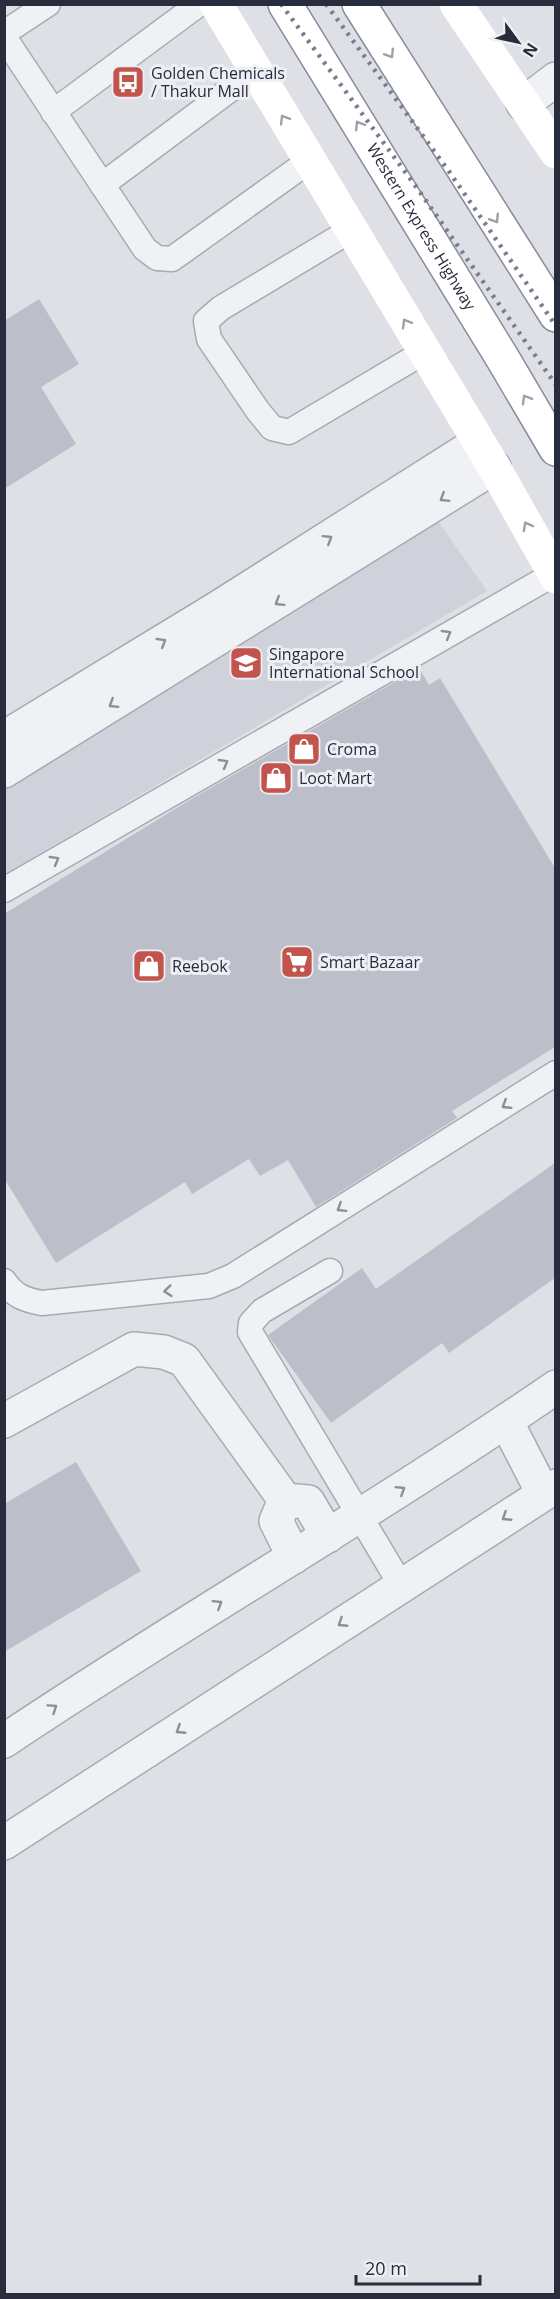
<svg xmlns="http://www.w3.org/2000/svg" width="560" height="2299" font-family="'Open Sans',sans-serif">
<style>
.built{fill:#d0d2db}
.building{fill:#bcbec9}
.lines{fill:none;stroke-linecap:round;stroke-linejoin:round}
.service-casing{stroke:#a8aab3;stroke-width:27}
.minor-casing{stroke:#a8aab3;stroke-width:36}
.tertiary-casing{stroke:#a8aab3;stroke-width:36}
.trunk-casing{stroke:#878b9c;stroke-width:36}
.service{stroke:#f0f1f5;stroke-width:24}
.minor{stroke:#f0f1f5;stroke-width:33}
.tertiary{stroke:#f0f1f5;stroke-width:33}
.secondary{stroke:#fff;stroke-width:33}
.trunk{stroke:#fff;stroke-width:33}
.rail{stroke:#797d8e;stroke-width:4.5;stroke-dasharray:3 6;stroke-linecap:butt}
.oneway{stroke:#9fa0a7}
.oneway2{stroke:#8c8e98}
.labels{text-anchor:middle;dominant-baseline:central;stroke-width:6;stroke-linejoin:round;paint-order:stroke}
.poi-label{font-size:16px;fill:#292c3c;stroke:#edeff4;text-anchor:start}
.street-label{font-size:16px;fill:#292c3c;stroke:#edeff4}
</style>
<rect width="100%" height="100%" fill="#dee0e6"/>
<!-- built -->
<path class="built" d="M419,494l68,97 -482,283v-139z"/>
<!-- building -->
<path class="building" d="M39,299l40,65 -38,23 35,57 -72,45v-168z
M419,668l10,17 11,-7 115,190v179l-103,64 5,7 -141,89 -28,-47 -28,16 -11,-17 -57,35 -7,-12 -129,81 -52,-85v-264l184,-113z
M555,1163v115l-106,75 -7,-10 -111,80 -63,-88 94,-67 14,21z
M76,1462l65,109 -137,81v-148z"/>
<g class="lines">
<!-- service casing -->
<g class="service-casing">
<path id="service" d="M4,33l44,-29
M4,37l141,212 12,9 15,1 137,-98
M53,112l146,-108
M102,185l153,-114
M351,230l-130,78 -15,13 3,18 49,72 14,17 17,4 135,-80
M4,890l550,-316
M330,1271l-68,40 -11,12 -1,9 151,253
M4,1281c10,15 21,19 38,22l167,-17 24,-10 323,-203"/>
</g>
<!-- minor casing -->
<g class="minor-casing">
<path id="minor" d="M4,738l212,-129 262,-166
M4,771l490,-304
M4,1421l130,-72 30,3 20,8 101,140
M506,1421l37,72
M294,1557l-18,-36 9,-21 23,2 20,34
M4,1741c182,-122 372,-230 552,-354
M4,1843l552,-357"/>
</g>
<!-- tertiary casing -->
<g class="tertiary-casing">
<path id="tertiary" d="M523,104l33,-25"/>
</g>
<!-- trunk casing -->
<g class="trunk-casing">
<g id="trunk">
<path id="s1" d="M285,4l218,355 53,90"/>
<path d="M359,4l197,311"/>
</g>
</g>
<!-- service -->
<use href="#service" class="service"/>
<!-- minor -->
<use href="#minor" class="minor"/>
<!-- tertiary -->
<use href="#tertiary" class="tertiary"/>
<!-- secondary -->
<path class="secondary" d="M216,4l278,463 62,110
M456,4l100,148"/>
<!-- trunk -->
<use href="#trunk" class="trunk"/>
<!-- rail -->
<path class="rail" d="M281,4l136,184 139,197
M326,4l122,166 108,156"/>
</g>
<!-- one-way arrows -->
<defs><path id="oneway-chevron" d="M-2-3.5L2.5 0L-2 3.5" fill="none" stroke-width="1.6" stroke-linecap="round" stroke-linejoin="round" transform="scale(1.5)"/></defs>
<g class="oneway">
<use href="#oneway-chevron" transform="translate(390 54) rotate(58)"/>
<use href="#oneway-chevron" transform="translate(284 119) rotate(-121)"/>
<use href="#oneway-chevron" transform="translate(359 125) rotate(-122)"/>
<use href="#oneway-chevron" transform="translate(495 219) rotate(58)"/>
<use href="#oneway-chevron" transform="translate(406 323) rotate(-121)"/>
<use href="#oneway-chevron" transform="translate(526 399) rotate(-120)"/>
<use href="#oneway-chevron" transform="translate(527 526) rotate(-119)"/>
</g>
<g class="oneway2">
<use href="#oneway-chevron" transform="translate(444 498) rotate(148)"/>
<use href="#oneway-chevron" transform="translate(328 539) rotate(-32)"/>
<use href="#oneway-chevron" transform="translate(279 602) rotate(148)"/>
<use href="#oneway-chevron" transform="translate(447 634) rotate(-30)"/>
<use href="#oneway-chevron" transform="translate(162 642) rotate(-31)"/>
<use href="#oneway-chevron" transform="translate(113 704) rotate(148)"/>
<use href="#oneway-chevron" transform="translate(224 763) rotate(-30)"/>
<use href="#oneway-chevron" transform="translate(55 860) rotate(-30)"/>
<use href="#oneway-chevron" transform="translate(506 1105) rotate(148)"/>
<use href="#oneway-chevron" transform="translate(341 1208) rotate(148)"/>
<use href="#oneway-chevron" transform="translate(168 1291) rotate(174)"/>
<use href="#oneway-chevron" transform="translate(401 1490) rotate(-32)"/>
<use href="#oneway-chevron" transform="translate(506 1517) rotate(147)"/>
<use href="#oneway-chevron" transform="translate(218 1604) rotate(-32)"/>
<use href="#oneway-chevron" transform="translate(342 1623) rotate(147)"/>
<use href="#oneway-chevron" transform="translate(53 1708) rotate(-34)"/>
<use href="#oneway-chevron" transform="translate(180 1730) rotate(147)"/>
</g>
<!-- icons -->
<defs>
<g id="bus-square" transform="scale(1.725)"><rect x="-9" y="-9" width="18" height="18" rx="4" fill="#c2534d" stroke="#edeff4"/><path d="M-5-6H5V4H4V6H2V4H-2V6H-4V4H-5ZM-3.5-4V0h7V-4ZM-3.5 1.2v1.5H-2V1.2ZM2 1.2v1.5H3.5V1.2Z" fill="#fff"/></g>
<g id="school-square" transform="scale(1.725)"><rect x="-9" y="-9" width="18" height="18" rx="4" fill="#c2534d" stroke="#edeff4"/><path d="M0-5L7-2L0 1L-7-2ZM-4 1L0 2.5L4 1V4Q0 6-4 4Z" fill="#fff"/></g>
<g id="shop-square" transform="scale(1.725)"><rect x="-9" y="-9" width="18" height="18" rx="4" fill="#c2534d" stroke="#edeff4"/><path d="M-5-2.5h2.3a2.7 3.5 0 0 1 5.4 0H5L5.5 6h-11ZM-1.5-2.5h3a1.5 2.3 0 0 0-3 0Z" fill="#fff"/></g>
<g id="supermarket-square" transform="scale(1.725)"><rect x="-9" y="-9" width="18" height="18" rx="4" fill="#c2534d" stroke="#edeff4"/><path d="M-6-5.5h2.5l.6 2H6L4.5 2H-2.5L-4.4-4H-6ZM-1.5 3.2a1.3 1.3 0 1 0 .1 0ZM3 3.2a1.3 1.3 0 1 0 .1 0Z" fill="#fff"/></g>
</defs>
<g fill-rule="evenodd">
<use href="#bus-square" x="128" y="82"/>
<use href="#school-square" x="246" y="663"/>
<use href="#shop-square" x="304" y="749"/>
<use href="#shop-square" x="276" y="778"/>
<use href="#supermarket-square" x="297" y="962"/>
<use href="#shop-square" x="149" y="966"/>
</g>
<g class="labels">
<!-- poi labels -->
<g class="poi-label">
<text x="151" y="73">Golden Chemicals<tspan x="151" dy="18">/ Thakur Mall</tspan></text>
<text x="269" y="654">Singapore<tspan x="269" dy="18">International School</tspan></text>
<text x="327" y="749">Croma</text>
<text x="299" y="778">Loot Mart</text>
<text x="320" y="962">Smart Bazaar</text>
<text x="172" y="966">Reebok</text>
</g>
<!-- street labels -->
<g class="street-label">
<text stroke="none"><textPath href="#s1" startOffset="261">Western Express Highway</textPath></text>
</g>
</g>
<!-- border -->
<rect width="560" height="2299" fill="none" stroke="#292c3c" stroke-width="12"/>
<!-- north arrow -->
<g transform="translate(518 42) rotate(123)" stroke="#edeff4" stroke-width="4.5" paint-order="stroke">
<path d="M0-4.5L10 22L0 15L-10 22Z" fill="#292c3c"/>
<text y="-9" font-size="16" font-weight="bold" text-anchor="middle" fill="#292c3c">N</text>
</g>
<!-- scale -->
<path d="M356 2275v9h124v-9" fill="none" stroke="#292c3c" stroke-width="3"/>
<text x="365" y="2275" font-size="18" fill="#292c3c" stroke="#edeff4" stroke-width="4.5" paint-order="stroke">20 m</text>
</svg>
